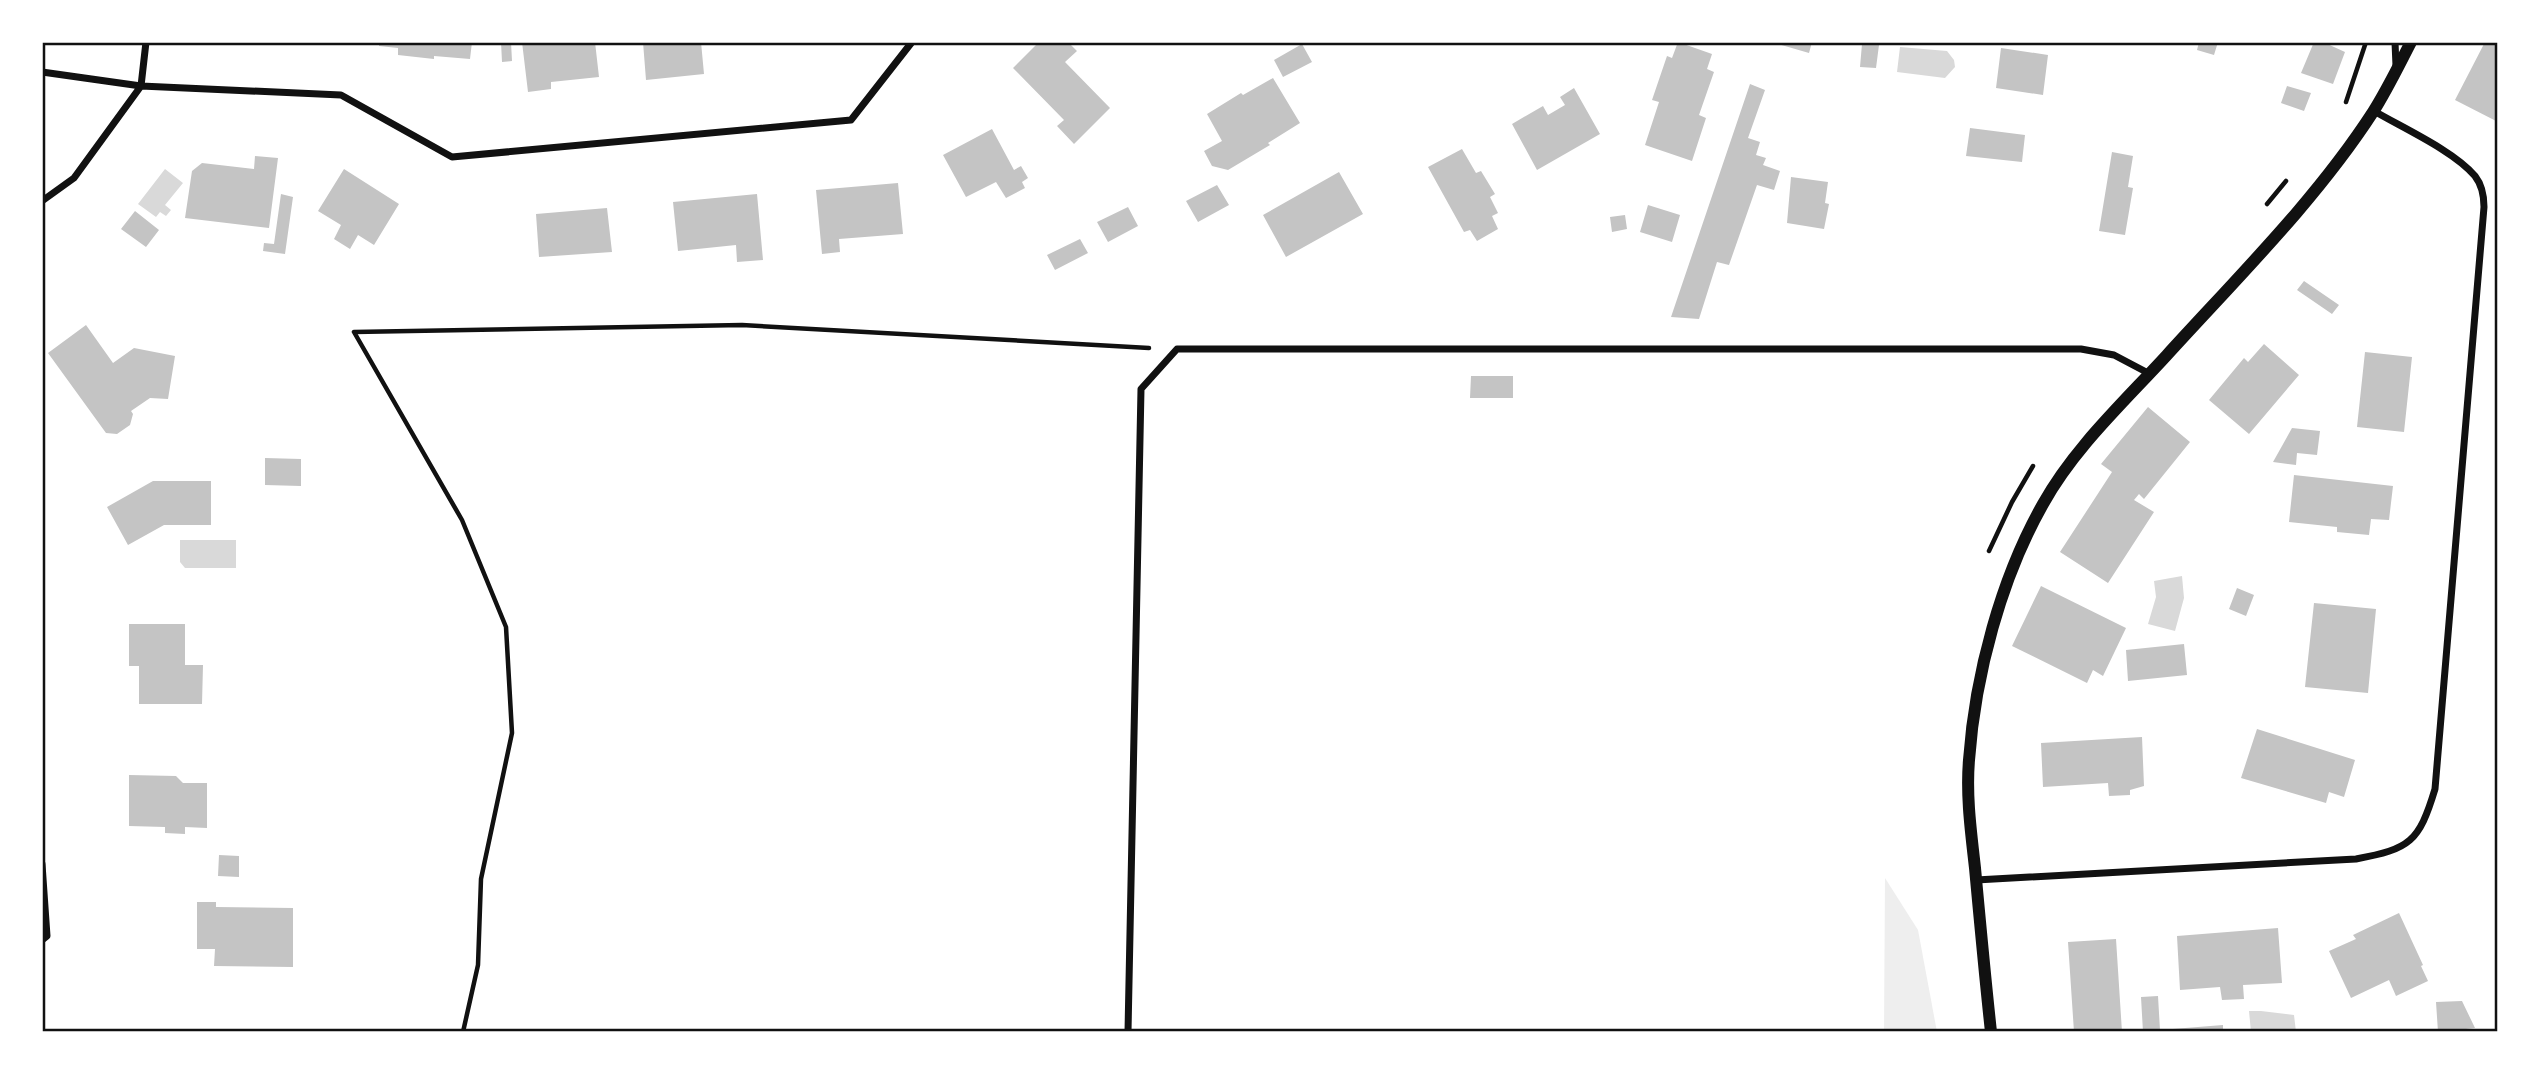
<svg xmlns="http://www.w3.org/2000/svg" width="2540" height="1074" font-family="'DejaVu Sans',sans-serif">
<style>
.green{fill:#eee}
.water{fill:#d9d9d9}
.building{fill:#c4c4c4}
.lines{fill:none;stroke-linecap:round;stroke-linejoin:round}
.path{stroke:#111;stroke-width:4.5}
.minor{stroke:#111;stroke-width:7}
.tertiary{stroke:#111;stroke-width:12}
.neatline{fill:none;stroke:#111;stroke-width:2.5}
</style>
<rect width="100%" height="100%" fill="#fff"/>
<!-- green -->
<path class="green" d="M1885,878l33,52 19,102h-53z"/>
<!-- water -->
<path class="water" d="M1900,47l47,4 7,9 1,7 -10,11 -48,-6z
M165,169l18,14 -18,22 6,5 -5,6 -6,-4 -4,5 -18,-13z
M180,540h56v28h-51l-5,-6z
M2182,576l2,22 -9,33 -27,-7 8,-27 -2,-16z
M2261,1011l33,4 2,17h-45l-2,-21z"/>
<!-- building -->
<path class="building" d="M379,42h93l-2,17 -36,-3v3l-36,-4v-7l-19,-2z
M501,42h10l1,19 -10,1z
M522,42h73l4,35 -48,5v7l-23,3z
M643,42h58l3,32 -58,6z
M1039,42h29l9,9 -12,11 45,46 -36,36 -17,-18 7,-6 -51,-52z
M1678,42l34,12 -5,15 7,3 -15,43 7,3 -14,43 -47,-16 14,-43 -7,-2 15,-44 5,2z
M1779,42h33l-3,11 -31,-9z
M2199,42h19l-4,13 -17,-5z
M2314,42h9l22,10 -12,32 -32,-11z
M2485,42h13v80l-43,-22z
M1302,44l10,18 -29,15 -9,-17z
M1862,44l17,1 -3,23 -16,-1z
M2001,48l47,7 -5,40 -47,-7z
M1273,78l27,45 -32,20 2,2 -42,25 -16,-4 -8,-15 18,-10 -15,-27 34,-21 2,2z
M1750,84l15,6 -17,48 12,4 -4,13 10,3 -3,7 17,6 -6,19 -17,-5 -28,80 -12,-3 -18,57 -28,-2z
M2287,86l24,7 -7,18 -23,-8z
M1574,88l26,46 -63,36 -25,-46 31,-18 5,9 17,-10 -5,-8z
M1970,128l55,7 -3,27 -56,-6z
M992,129l22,41 7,-4 7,12 -6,4 3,6 -19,10 -10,-16 -30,15 -23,-42z
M1462,149l14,24 5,-2 14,23 -5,3 8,16 -6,3 6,13 -21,12 -7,-11 -6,2 -36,-65z
M2112,152l21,4 -5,31 5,1 -8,47 -26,-4z
M255,156l23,2 -9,70 -84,-10 7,-47 10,-8 52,6z
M344,169l55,35 -25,41 -16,-10 -8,14 -16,-10 7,-14 -23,-14z
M1339,172l24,42 -77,43 -23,-42z
M1791,177l37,5 -3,21 4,1 -5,25 -37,-6z
M898,183l5,51 -64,5 1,13 -18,2 -6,-64z
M1217,185l12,20 -31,17 -12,-21z
M281,194l12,3 -8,57 -22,-3 1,-8 10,1z
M757,194l6,66 -26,2 -1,-17 -58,6 -5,-49z
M1648,205l32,10 -8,27 -32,-10z
M1128,207l10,19 -30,16 -11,-20z
M607,208l5,44 -73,5 -3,-43z
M135,211l24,19 -13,17 -25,-18z
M1625,215l2,14 -15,3 -2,-15z
M1080,239l8,14 -33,17 -8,-15z
M2304,281l35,24 -7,9 -35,-24z
M86,325l27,38 21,-15 41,8 -7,43 -18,-1 -19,13 2,3 -3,11 -13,9 -11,-1 -58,-80z
M2264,344l35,31 -50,59 -40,-34 35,-42 4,4z
M2365,352l47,5 -8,75 -47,-5z
M1471,376h42v22h-43z
M2148,407l42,35 -46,57 -5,-5 -5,6 20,12 -46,71 -48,-31 52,-80 -11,-8z
M2292,428l28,3 -3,24 -20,-2 -1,12 -23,-3z
M265,458l36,1v27l-36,-1z
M2294,475l99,11 -4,34 -18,-1 -2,16 -32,-3v-5l-48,-5z
M153,481h58v44h-47l-36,20 -21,-38z
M2041,586l85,42 -23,48 -10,-6 -6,13 -75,-37z
M2237,588l17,7 -8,21 -17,-7z
M2314,603l62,6 -8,84 -63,-6z
M129,624h56v41h18l-1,39h-63v-38h-10z
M2184,644l3,31 -59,6 -2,-31z
M2257,729l98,31 -11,37 -15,-5 -3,11 -85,-25z
M2142,737l2,49 -14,4v5l-21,1 -1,-13 -65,4 -2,-44z
M129,775l47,1 7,7h24v45l-22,-1v7l-20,-1v-6l-36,-1z
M219,855l20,1v21l-21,-1z
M197,902h19v5l77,1v59l-79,-1 1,-17h-18z
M2399,913l24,52 -2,1 7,15 -32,15 -7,-16 -38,18 -22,-47 27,-12 -3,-4z
M2278,928l4,55 -39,2 1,14 -22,1 -2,-13 -40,3 -3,-54z
M2116,939l6,93h-48l-6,-90z
M2158,996l2,34 63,-5v7h-80l-2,-35z
M2462,1001l13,27 -37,4 -2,-30z"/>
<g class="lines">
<!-- path -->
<path class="path" d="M2346,102l20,-60
M2267,204l19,-23
M1989,551l23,-49 21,-36
M463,1032l15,-67 3,-86 31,-146 -6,-106 -44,-107 -108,-188 388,-7 407,23"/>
<!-- minor -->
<path class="minor" d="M146,42l-5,44 200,9 111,62 399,-37 61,-78
M2395,42l1,24
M42,72l99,14 -67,92 -32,23
M42,864l5,72 -5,4
M1976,880l380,-21c54,-10 63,-17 79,-70l49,-582c0,-11 -2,-22 -9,-31 -21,-25 -72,-48 -101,-65
M1128,1032l13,-643 36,-40h904l33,6 36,19"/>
<!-- tertiary -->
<path class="tertiary" d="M1991,1032c-6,-55 -11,-110 -16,-164 -4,-36 -9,-72 -6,-108 6,-85 32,-182 74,-256 31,-56 81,-102 124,-149 70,-77 149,-155 206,-243 14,-22 26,-47 38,-70"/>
</g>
<!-- border -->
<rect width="2540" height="1074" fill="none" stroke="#ffffff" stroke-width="88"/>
<rect x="44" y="44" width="2452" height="986" class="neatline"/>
</svg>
